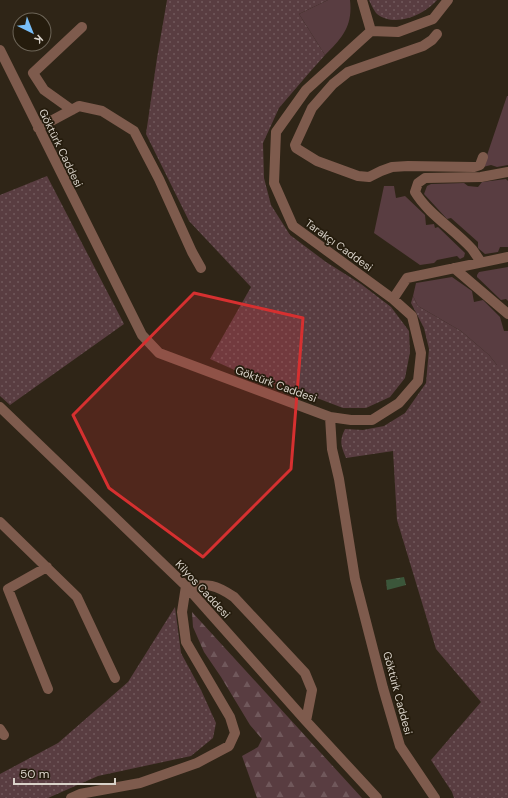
<svg xmlns="http://www.w3.org/2000/svg" width="508" height="798" font-family="'DM Sans',sans-serif">
<style>
.grass{fill:url(#grass-dots)}
.forest{fill:url(#forest-firs)}
.garden{fill:#593d41}
.water{fill:url(#water-ripples)}
.lines{fill:none;stroke-linecap:round;stroke-linejoin:round}
.minor{stroke:#7e5b4d;stroke-width:10}
.marked{fill:#d63030;fill-opacity:0.2;stroke:#d63030;stroke-width:3;stroke-linejoin:round}
.labels{text-anchor:middle;dominant-baseline:central;stroke-width:3.5;stroke-linejoin:round;paint-order:stroke}
.street-label{font-size:11px;fill:#d9d2c9;stroke:#251c0d}
</style>
<defs>
<pattern id="grass-dots" width="8" height="8" patternUnits="userSpaceOnUse"><rect width="8" height="8" fill="#593d41"/><path d="M2 2h.1M6 6h.1" fill="none" stroke="#70585b" stroke-width="1.8" stroke-linecap="round"/></pattern>
<pattern id="forest-firs" width="22" height="20" patternUnits="userSpaceOnUse"><rect width="22" height="20" fill="#593d41"/><path d="M5 1l3.5 6h-7zM16 11l3.5 6h-7z" fill="#70585b"/></pattern>
<pattern id="water-ripples" width="26" height="14" patternUnits="userSpaceOnUse"><rect width="26" height="14" fill="#3b563a"/><path d="M2 4q2-2 4 0t4 0M15 11q2-2 4 0t4 0" fill="none" stroke="#576d55"/></pattern>
</defs>
<rect width="100%" height="100%" fill="#2f2517"/>
<!-- grass -->
<path class="grass" d="M167,0h161l-29,14 26,41 -16,18 -30,35 -16,35 1,35 7,27 19,30 36,27 35,22 30,23 18,24 1,21 -5,26 -15,19 -24,11h-23l-47,-18 -48,-14 -38,-17 41,-72 -62,-66 -43,-87 11,-76z
M369,0h68c-13,15 -42,28 -60,14 -3,-3 -6,-10 -8,-14z
M47,176l77,148 -114,81 -10,-9v-201z
M413,296l5,10 43,25 28,24 8,10h11v433h-54l-2,-6 -21,-32 50,-58 -45,-53 -39,-129 -4,-69 -47,7c-5,-12 -7,-17 -1,-29l18,1 21,-4 21,-13 21,-30 3,-34 -5,-21 -13,-25z
M175,607l6,46 20,37 15,33 -3,15 -22,18 -93,20 -50,22h-48v-24l58,-31 70,-61z"/>
<!-- forest -->
<path class="forest" d="M192,612l170,186h-105l-15,-42 16,-9 4,-8 -12,-14 -29,-48 -17,-25 -11,-25z"/>
<!-- garden -->
<path class="garden" d="M328,0h22c3,26 -8,38 -25,55l-26,-41z
M507,96h1v69l-11,2 -6,-2 -8,2z
M506,179l2,2v66h-8l-2,5 -13,2 -7,-6v-6l-27,-24 -4,1 -23,-25 3,-8 4,-2 33,-1 4,3 10,1 4,-5z
M384,186h10l2,12 9,-2 20,19 1,10 8,-1 1,4 3,-1 27,26 -1,4 -4,2 -3,-3 -20,4 -3,3 -14,2 -46,-32z
M508,267v34l-2,-2 -5,1 -24,-23v-2l2,-3z
M452,277l20,14 2,11 9,-2 17,17 4,14h4v34h-11l-8,-10 -28,-24 -43,-25 -5,-10 3,-13z"/>
<!-- water -->
<path class="water" d="M404,577l2,8 -19,5 -1,-10z"/>
<g class="lines">
<!-- minor -->
<path class="minor" d="M371,31l27,1 35,-13 15,-19
M437,34l-5,6 -9,6 -75,26 -15,12 -21,24 -17,37 1,3 21,13 41,15 11,1 12,-6 11,-4 16,-1 66,1 6,-2 3,-8
M0,50l142,285 17,18 171,64 21,3h21l27,-17 19,-22 3,-28 -9,-37 -19,-17 -100,-73 -19,-43 2,-51 30,-42 65,-59 -9,-31
M72,110l-28,-20 -11,-17 49,-46
M38,128l41,-22 23,5 32,20 25,48 33,73 9,16
M481,262c-3,-4 -6,-9 -9,-13 -18,-20 -43,-34 -57,-57l3,-9 7,-5 56,-1 27,-5
M454,268l54,46
M393,299l14,-21 101,-21
M0,407l186,179 120,135 71,77
M330,417l2,32 7,30 16,100 28,109 17,58 35,52
M0,522l77,75 38,81
M47,567l-39,22 40,100
M0,729l4,6
M71,798l9,-4 60,-11 57,-20 32,-17 6,-13 -5,-16 -44,-75 -4,-30 4,-26c23,-2 29,-2 48,11l71,76 7,17 -6,31"/>
</g>
<!-- marked area -->
<path class="marked" d="M194,293l109,25 -12,151 -88,88 -94,-69 -36,-73z"/>
<g class="labels">
<!-- street labels -->
<g class="street-label">
<text transform="translate(61 148) rotate(64)">Göktürk Caddesi</text>
<text transform="translate(339 245) rotate(36)">Tarakçı Caddesi</text>
<text transform="translate(276 384) rotate(20)">Göktürk Caddesi</text>
<text transform="translate(203 589) rotate(47)">Kilyos Caddesi</text>
<text transform="translate(398 693) rotate(75)">Göktürk Caddesi</text>
</g>
</g>
<!-- north arrow -->
<g transform="translate(32 32) rotate(137)"><circle r="19" fill="#251c0d" stroke="#6d6558"/>
<path d="M0-3L7 15L0 10L-7 15Z" fill="#79bff8"/>
<text y="-6" font-size="11" font-weight="bold" text-anchor="middle" fill="#d9d2c9">K</text>
</g>
<!-- scale -->
<path d="M14 778v6h101v-6" fill="none" stroke="#d9d2c9" stroke-width="2"/>
<text x="20" y="778" font-size="12" fill="#d9d2c9" stroke="#251c0d" stroke-width="3" paint-order="stroke">50 m</text>
</svg>
